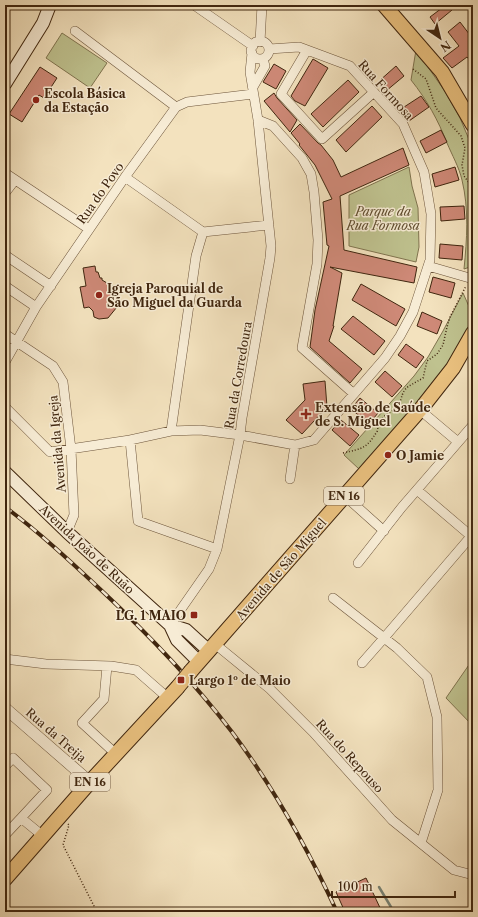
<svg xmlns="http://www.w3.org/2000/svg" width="478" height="917" font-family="'Libre Caslon Text',serif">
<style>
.green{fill:#bfc28f;stroke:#80744f}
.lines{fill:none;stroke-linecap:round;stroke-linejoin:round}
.stream{stroke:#778173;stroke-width:2.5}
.building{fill:#ce8977;stroke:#40260f}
.minor-casing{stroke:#6d553b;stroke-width:10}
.tertiary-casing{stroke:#6d553b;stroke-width:12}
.secondary-casing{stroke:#40260f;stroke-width:14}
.primary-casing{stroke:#40260f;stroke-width:16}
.path{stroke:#40260f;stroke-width:1.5;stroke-dasharray:1 2;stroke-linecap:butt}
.minor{stroke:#f7ecd5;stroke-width:9}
.tertiary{stroke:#f7ecd5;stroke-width:11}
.secondary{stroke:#f7ecd5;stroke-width:12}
.primary{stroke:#eac17f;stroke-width:14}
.rail-casing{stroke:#40260f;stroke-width:4}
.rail{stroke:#f7ecd5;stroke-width:2.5;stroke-dasharray:8;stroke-linecap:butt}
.primary-bridge-casing{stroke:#40260f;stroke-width:16;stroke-linecap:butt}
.primary-bridge{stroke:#eac17f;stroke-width:14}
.poi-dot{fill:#8f2418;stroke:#f7ecd5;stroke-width:1.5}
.labels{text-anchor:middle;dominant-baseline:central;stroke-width:3;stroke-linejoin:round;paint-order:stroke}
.shield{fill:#f7ecd5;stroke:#77614a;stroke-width:1}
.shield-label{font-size:11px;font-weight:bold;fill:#40260f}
.street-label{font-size:12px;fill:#40260f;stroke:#f7ecd5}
.poi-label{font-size:12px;font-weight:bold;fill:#40260f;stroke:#f7ecd5;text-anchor:start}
.park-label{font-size:12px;font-style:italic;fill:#604d2f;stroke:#f7ecd5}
</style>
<rect width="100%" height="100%" fill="#f3e2be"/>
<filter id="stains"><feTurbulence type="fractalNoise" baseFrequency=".005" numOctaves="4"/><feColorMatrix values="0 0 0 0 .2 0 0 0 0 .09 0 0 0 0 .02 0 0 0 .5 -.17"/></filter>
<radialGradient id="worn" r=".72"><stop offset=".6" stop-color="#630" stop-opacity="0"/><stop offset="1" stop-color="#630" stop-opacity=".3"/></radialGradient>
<!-- green -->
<path class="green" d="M62,33l45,30 -17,25 -44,-30z
M416,50l28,40 16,28 13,31v117l-9,3c3,-30 5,-60 -2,-89 -3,-13 -10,-25 -15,-37 -9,-23 -20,-43 -36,-63z
M409,167l3,19 6,22 1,39 -3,15 -67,-16v-51z
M463,293l8,18 -2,18 -19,38 -91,102 -15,-14 70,-79 14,-19 15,-26z
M473,659v67l-27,-28z"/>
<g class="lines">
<!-- stream -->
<path class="stream" d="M379,887l15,25"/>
</g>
<!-- building -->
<path class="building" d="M446,5h2l4,5 -17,14 -5,-7z
M460,22l13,17v25l-6,-7 -15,11 -9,-10 16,-12 -11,-14z
M313,59l15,9 -23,38 -10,-5 -4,-5z
M274,64l12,7 -10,18 -13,-7z
M396,66l8,10 -18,15 -8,-9z
M40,67l17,11 -13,20 -5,-3 -17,27 -13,-8z
M348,80l11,12 -36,35 -12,-13z
M274,93l3,5 20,22 -7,12 -26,-31z
M421,96l8,11 -20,14 -8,-12z
M372,106l10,11 -36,35 -10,-12z
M300,124l18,19 3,2 12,15 8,17 62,-29 6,17 -69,31 4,54 73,17 -3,16 -84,-16 12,6 -9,53h1l-5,15 33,28 -12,14 -40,-36 5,-37 14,-64 -2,-1 -4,-43 9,-3 -17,-34 -16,-20 1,-1 -9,-11z
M441,130l6,12 -21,11 -6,-12z
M455,167l4,13 -24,7 -3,-13z
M464,206l1,13 -24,2 -1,-14z
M440,244l23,2 -1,14 -23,-2z
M95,266l1,6h2l2,6h2v2l15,9 -2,10 2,8 -9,11 -9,1 -5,-2 -1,-6 -4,-4 -5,1 -4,-21 6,-1 -3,-18z
M433,277l22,6 -4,15 -22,-6z
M361,284l44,25 -9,17 -44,-26z
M422,312l20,9 -5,13 -20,-8z
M353,316l32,25 -11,14 -33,-26z
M406,344l18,13 -8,11 -18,-13z
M385,371l17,15 -10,11 -17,-15z
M325,381l2,26 -25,27 -16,-14 19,-20 -2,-16z
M360,398l18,15 -9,11 -18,-15z
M341,420l18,15 -9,11 -18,-16z
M366,878l16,34h-37l-9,-20z"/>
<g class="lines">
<!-- minor casing -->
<g class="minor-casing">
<path id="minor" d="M194,5l59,41
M75,31l101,76
M251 50a9 9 0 1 1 18 0a9 9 0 1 1-18 0Z
M260,42l2,-37
M307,50l-26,44 41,45 52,-47
M253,87l12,-21 -2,-7
M258,120l15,6 29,32 9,16 3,18 4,48 -1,24 -15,84 52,46
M5,173l84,56
M125,177l78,55 66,-7
M5,193l10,-13
M5,255l46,31
M428,266l45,13
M5,286l31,21
M5,334l48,32 10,16 8,67 3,66 -7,17
M5,362l31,-55 89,-130 51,-70 11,-5 66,-8
M5,407l45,45 80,-12 41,-9 29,-1 40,5 55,10 19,-5 71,-82 15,-22 13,-24 17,-52 1,-46 -7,-42 -21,-48 -53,-58 -51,-19 -30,2
M420,410l38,32
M171,431l25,-175 7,-24
M130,440l8,81 79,28
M290,479l5,-34
M417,490l54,46
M345,496l39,35
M358,563l44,-56 71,-82
M333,598l64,50 30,29 10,40 1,73 -17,53
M170,625l39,-56 8,-20 23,-114 2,-17 28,-160 1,-12 -13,-126 -8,-48 2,-19
M215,644l55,45 43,43 79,88 62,50 19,5
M5,659l41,5 65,2 25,4 32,28
M362,663l22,-25 89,-104
M107,666l-3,33 -22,24 34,31
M5,766l8,-8 34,32 -26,28
M5,835l16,-17 22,18"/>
</g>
<!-- tertiary casing -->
<g class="tertiary-casing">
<path id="tertiary" d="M5,708l85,74"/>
</g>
<!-- secondary casing -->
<g class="secondary-casing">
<path id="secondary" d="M5,84l38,-61 7,-18
M5,472l62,60 103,93 16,5 23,21
M170,625l7,15 22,22"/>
</g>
<!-- primary casing -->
<g class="primary-casing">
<path id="primary" d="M384,5l58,67 31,53
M191,671l229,-261 33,-42 20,-35
M5,879l85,-97 87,-94"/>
</g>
<!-- path -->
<path class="path" d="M413,69l13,10 10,29 25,28 4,12 -3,17 2,11 9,12
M469,269l1,-19 3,-6
M343,453c21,-5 23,-4 35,-23 -2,-12 13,-18 21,-23 5,-22 6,-18 24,-29l4,-17 10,-7 6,-9 4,-18 3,-10 16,-31
M68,824l1,1 -6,20 34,67"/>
<!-- minor -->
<use href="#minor" class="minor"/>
<!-- tertiary -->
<use href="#tertiary" class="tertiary"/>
<!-- secondary -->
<use href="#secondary" class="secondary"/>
<!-- primary -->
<use href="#primary" class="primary"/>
<!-- rail casing -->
<g class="rail-casing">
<path id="rail" d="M5,507c34,25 65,54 96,83 47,44 92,91 131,142 42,56 76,117 105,180"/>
</g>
<!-- rail -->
<use href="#rail" class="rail"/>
<!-- primary-bridge casing -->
<g class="primary-bridge-casing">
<path id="primary-bridge" d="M177,688l14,-17"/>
</g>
<!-- primary-bridge -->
<use href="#primary-bridge" class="primary-bridge"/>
</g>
<!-- markers -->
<g class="poi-dot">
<circle cx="36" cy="100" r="4"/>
<circle cx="99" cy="295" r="4"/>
<path d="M304 408h4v4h4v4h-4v4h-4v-4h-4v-4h4z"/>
<circle cx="388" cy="455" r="4"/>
<rect x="190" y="611" width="8" height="8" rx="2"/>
<rect x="177" y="676" width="8" height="8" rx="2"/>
</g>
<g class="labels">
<!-- shield labels -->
<g class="shield">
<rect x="324" y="487" width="40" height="18" rx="3"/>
<rect x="70" y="773" width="40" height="18" rx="3"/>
</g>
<g class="shield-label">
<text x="344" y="496">EN 16</text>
<text x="90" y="782">EN 16</text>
</g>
<!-- street labels -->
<g class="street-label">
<text transform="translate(386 90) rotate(48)">Rua Formosa</text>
<text transform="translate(100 193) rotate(-55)">Rua do Povo</text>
<text transform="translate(238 375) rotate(-80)">Rua da Corredoura</text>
<text transform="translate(57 444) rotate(-95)">Avenida da Igreja</text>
<text transform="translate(87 549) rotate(43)">Avenida João de Ruão</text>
<text transform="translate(281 569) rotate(-49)">Avenida de São Miguel</text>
<text transform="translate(56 735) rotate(41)">Rua da Treija</text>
<text transform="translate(350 756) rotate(48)">Rua do Repouso</text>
</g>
<!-- poi labels -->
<g class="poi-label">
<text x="44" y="93">Escola Básica<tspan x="44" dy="14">da Estação</tspan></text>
<text x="107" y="288">Igreja Paroquial de<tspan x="107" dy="14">São Miguel da Guarda</tspan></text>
<text x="315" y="407">Extensão de Saúde<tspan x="315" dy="14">de S. Miguel</tspan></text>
<text x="396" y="455">O Jamie</text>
<text x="186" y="615" text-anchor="end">LG. 1 MAIO</text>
<text x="189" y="680">Largo 1º de Maio</text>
</g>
<!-- park labels -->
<g class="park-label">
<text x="383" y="211">Parque da<tspan x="383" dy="14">Rua Formosa</tspan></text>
</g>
</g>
<!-- margin -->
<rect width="478" height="917" fill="none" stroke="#f3e2be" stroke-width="20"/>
<rect x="6" y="6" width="466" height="905" fill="none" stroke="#40260f" stroke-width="2"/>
<rect x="10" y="10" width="458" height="897" fill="none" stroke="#40260f"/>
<!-- north arrow -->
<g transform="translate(440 38) rotate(145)" stroke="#f7ecd5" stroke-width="3" paint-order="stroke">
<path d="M0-3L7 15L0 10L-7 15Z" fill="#40260f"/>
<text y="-6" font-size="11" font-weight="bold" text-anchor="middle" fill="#40260f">N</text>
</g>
<!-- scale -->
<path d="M332 891v6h123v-6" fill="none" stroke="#40260f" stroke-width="2"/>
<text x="338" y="891" font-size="12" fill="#40260f" stroke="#f7ecd5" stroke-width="3" paint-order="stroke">100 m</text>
<rect width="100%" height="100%" filter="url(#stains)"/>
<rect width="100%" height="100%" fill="url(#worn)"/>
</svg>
